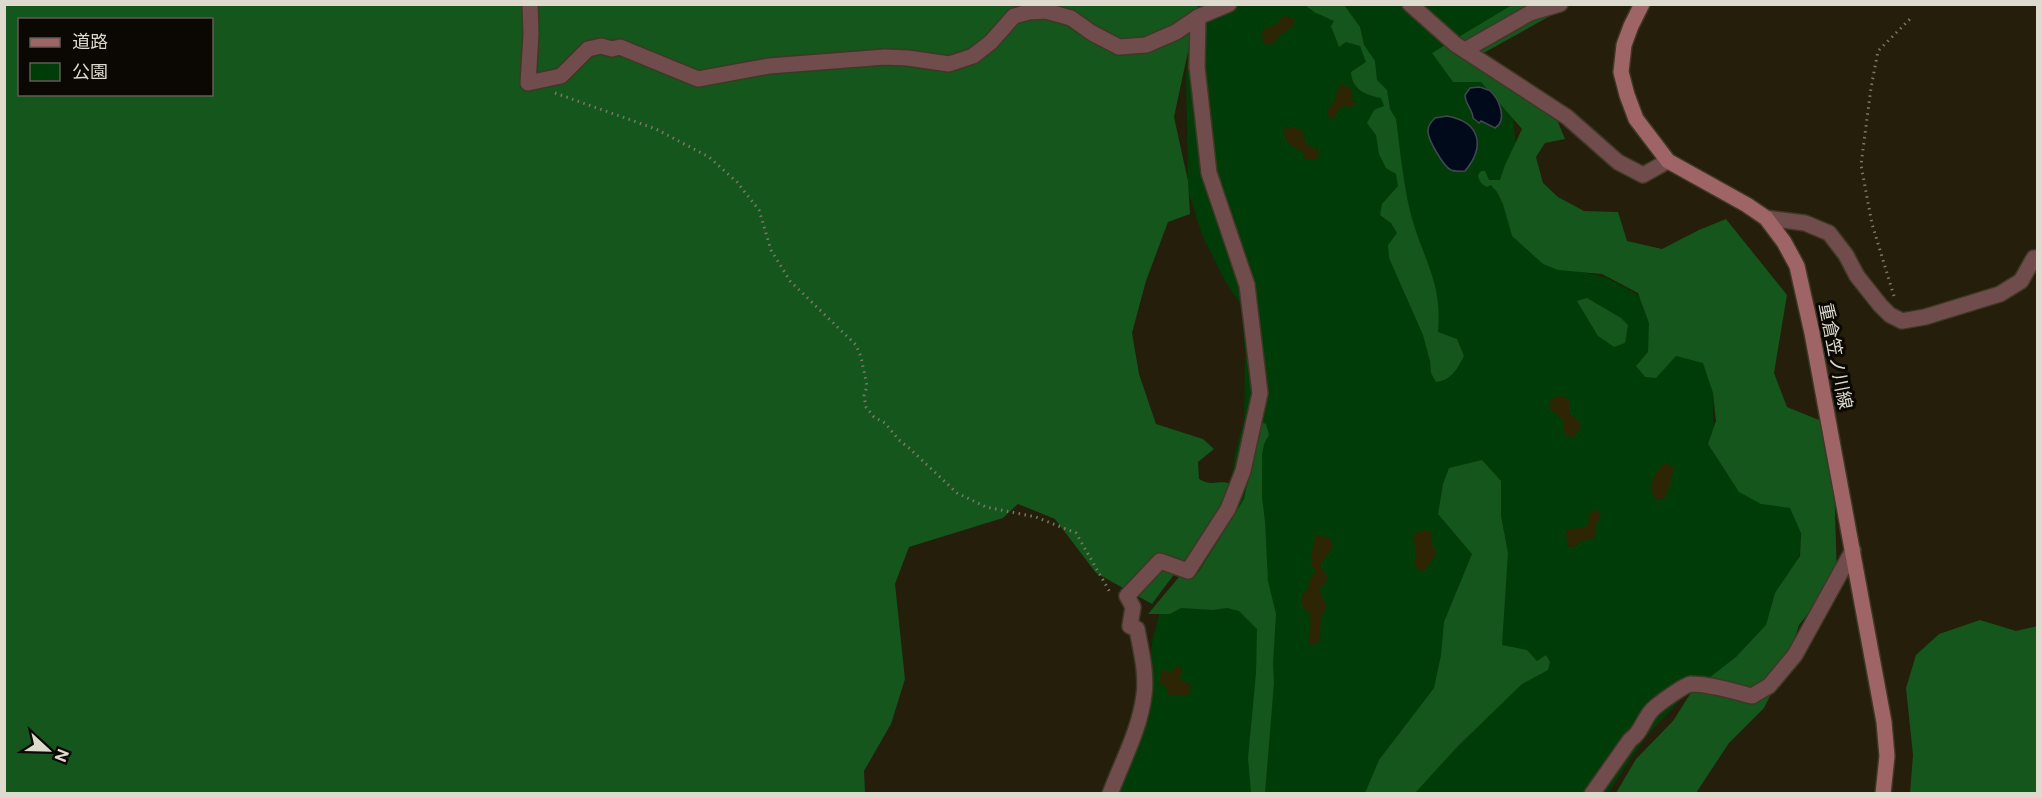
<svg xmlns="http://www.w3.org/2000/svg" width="2042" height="798" font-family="'Public Sans','Noto Sans JP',sans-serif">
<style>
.green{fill:#003c08}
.forest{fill:#14561c;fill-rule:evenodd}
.sand{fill:#2d2504}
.water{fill:#000a1a;stroke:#424850;stroke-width:1.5}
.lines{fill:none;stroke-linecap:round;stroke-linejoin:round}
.minor-casing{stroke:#3e3825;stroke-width:18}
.secondary-casing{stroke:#3e3825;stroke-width:18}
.path{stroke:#7c7767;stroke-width:3;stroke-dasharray:1.5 4.5;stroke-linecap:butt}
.minor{stroke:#704c4c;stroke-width:15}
.secondary{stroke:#9f6566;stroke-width:15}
.labels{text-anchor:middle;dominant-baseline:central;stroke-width:6;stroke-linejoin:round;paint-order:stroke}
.street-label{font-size:18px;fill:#dddace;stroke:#0b0803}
</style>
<rect width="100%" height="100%" fill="#241e0a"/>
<!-- green -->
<path class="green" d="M1109,5h417l-66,34 23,38 30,39 3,28 31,120 58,13 32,17 69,63 8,20 -1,42 6,23 62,59 20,14 -1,37 -14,40 -21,36 -24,27 -55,39 -40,43 -38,56 -506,1 23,-56 23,-64 5,-37 8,-29 65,-86 9,-70 9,-31 1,-70 -4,-45 -17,-27 -22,-44 -14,-45 -2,-114 2,-28 -54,-34z"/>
<!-- forest -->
<path class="forest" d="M1117,4l81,1 -24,112 14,64 2,33 -22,8 -22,59 -14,52 7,41 17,50 47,15 11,10 -16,13 1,17c16,9 19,-1 34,6 -23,43 -52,80 -81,119l-56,-31 -41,-54 -37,-15 -15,14 -94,29 -14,37 10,95 -14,45 -27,47 1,21 3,1 -863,1v-789zM20,20h192v74h-192z
M1305,5h39l16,22 4,18 11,16 2,19 10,10 3,19 6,10c4,30 7,62 14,92 11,45 33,70 28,121l19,7 7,17c-7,13 -12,24 -28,26l-5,-9 -1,-12 -7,-26 -34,-77 -1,-13 9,-12 -6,-10 -11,-8 2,-11 16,-18 -2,-12 -10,-6 -7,-14 -3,-19 -9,-12 7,-13 10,-4 -3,-8c-15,-3 -29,-8 -30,-26l15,-10 -6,-16 -14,-4 -7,5 -8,-21 3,-5 -20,-9z
M1512,5h58l-90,50 73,55 12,29 -20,4 -9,14 7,26 15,14 26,14 34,1 9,29 35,8 37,-19 27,-11 61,76 -13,78 13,34 37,15 9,24 4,131 -38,48 -11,35 -24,48 -35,35 -33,50h-80l20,-34 37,-38 19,-30 44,-34 30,-32 9,-32 25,-37 1,-23 -11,-25 -29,-4 -22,-12 -31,-48 8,-23 -3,-28 -10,-30 -27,-7 -20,22 -11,-1 -9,-11 12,-14 1,-29 -11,-30 -36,-19 -44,-4 -15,-6 -31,-28 -9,-32 -6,-12 -6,-7 -4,2c-5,-2 -9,-7 -9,-12l3,-4h4l4,9h11l5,-15 17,-36 -41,-47h-28l-21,-29z
M1587,298l34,20 7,7 -3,18 -11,4 -16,-11 -21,-35z
M1263,423l3,1 3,11 -5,9 -2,11v43l3,23 3,60 8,33 -3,50 1,19 -9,110h-14l-3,-35 8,-85 1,-44 -18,-18 -12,-3 -14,2 -32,-2 -11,6h-22l31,-37 19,-4 46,-74 16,-73z
M1482,460l19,21v35l7,37 -6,92 25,5 10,11 9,-6 4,7 -2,8 -26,14 -64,62 -43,47h-50l14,-33 55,-72 7,-33 3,-33 28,-68 -34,-40 5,-30 6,-16z
M1980,620l36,11 21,-5v167h-127l3,-38 -7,-67 10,-33 23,-21z"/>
<!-- sand -->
<path class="sand" d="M1286,16l4,1 4,3v5l-16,12 -6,7 -6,1 -5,-8 3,-8 13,-5 4,-6z
M1343,84l8,5v8l4,5 -2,5 -9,-1 -4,2 -6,10 -6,-1 -1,-6 7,-9 5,-16z
M1289,127l13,3 4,14 13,7 -1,6 -4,3h-9l-1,-6c-11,-10 -20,-7 -20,-25z
M1559,396l6,1 4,4v12c6,6 9,5 12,14l-6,9 -8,1 -4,-8 1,-8c-7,-8 -27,-17 -5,-25z
M1667,463l7,6 -6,21 -4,9 -7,1c-12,-9 -3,-31 10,-37z
M1595,510l5,3 1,6 -5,4 -2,16 -13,2 -6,6h-5l-3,-3 -1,-12 3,-3 15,-1 4,-4 2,-11z
M1425,530l6,2 1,11 4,11 -10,15 -7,2 -5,-7 2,-11 -3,-15 2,-5z
M1317,535l14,4 2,9 -12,15v5l7,10 -9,12 8,17 -6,9 -1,25 -8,4 -3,-2c-1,-12 5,-19 -1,-32l-4,-2c-5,-9 -2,-14 5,-22 -1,-10 5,-10 6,-18l-4,-4c0,-6 2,-25 6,-30z
M1176,666l5,1 1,3 -2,10 9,3 2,4 -3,9 -20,-1v-6l-8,-6 1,-11 3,-3 7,4z"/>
<!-- water -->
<path class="water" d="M1479,87c1,0 9,3 10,3 10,8 19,30 6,38l-14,-7 -2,2 -6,-5c0,-8 -8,-14 -8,-23l5,-7z
M1447,116c33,6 39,30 18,55 -5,0 -9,1 -14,-1 -7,-3 -24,-31 -23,-40 0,-4 4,-9 7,-12z"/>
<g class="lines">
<!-- minor casing -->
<g class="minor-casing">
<path id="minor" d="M530,4l1,30 -3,49 33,-7 27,-27 13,-3 11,3 8,-2 78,32 71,-13 116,-9 23,1 41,6 24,-8 18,-14 23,-26 15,-4 17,-1 25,7 21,15 27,14 27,-2 30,-13 22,-15 31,-13
M1410,4l45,40 112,73 51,45 25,13 25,-14
M1465,50l65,-37 30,-9
M1766,218l39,5 24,10 17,22 11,21 23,29 10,10 12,6 23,-4 75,-23 21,-13 13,-23h4
M1110,794c12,-32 30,-65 34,-99 3,-21 -3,-45 -7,-66l-7,-3 3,-19 -6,-11 33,-35 28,10 40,-62 15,-38 17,-78 -13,-108 -38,-112 -12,-106 1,-50
M1592,794l38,-54c11,-7 13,-20 22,-30 6,-6 32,-25 39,-26 20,0 41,7 61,12l17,-10 26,-31 58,-105"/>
</g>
<!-- secondary casing -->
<g class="secondary-casing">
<path id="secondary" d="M1642,4l-11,22 -7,19 -3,27 6,23 9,24 32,42 79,44 19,13 18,24 13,24 15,67 72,389 3,34 -4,38"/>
</g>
<!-- path -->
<path class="path" d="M555,93l101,36 53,28 28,25 22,28 12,40 19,31 66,64 5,12 6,29 -3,10 2,11 8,10 11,6 14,17 10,8 48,45 29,14 50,10 40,16 35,61
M1894,296l-22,-72 -11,-59 10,-77 7,-37 34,-34"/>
<!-- minor -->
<use href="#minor" class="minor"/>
<!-- secondary -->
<use href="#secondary" class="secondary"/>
</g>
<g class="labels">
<!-- street labels -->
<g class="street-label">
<text transform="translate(1836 356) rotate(79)">重倉笠ノ川線</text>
</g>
</g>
<!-- border -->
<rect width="2042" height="798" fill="none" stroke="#dddace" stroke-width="12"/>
<!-- legend -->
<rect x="18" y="18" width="195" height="78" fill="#0b0803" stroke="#5f5c54" stroke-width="1.5"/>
<rect x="30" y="38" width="30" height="9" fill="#9f6566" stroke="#5f5c54" stroke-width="1.5"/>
<text x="72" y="48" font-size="18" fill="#dddace">道路</text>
<rect x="30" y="63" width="30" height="18" fill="#003c08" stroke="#5f5c54" stroke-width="1.5"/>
<text x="72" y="78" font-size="18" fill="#dddace">公園</text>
<!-- north arrow -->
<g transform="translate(48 750) rotate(112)" stroke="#0b0803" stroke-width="4.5" paint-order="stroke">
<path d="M0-4.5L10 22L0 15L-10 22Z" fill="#dddace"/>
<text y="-9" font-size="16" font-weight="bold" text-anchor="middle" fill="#dddace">N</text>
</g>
</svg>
